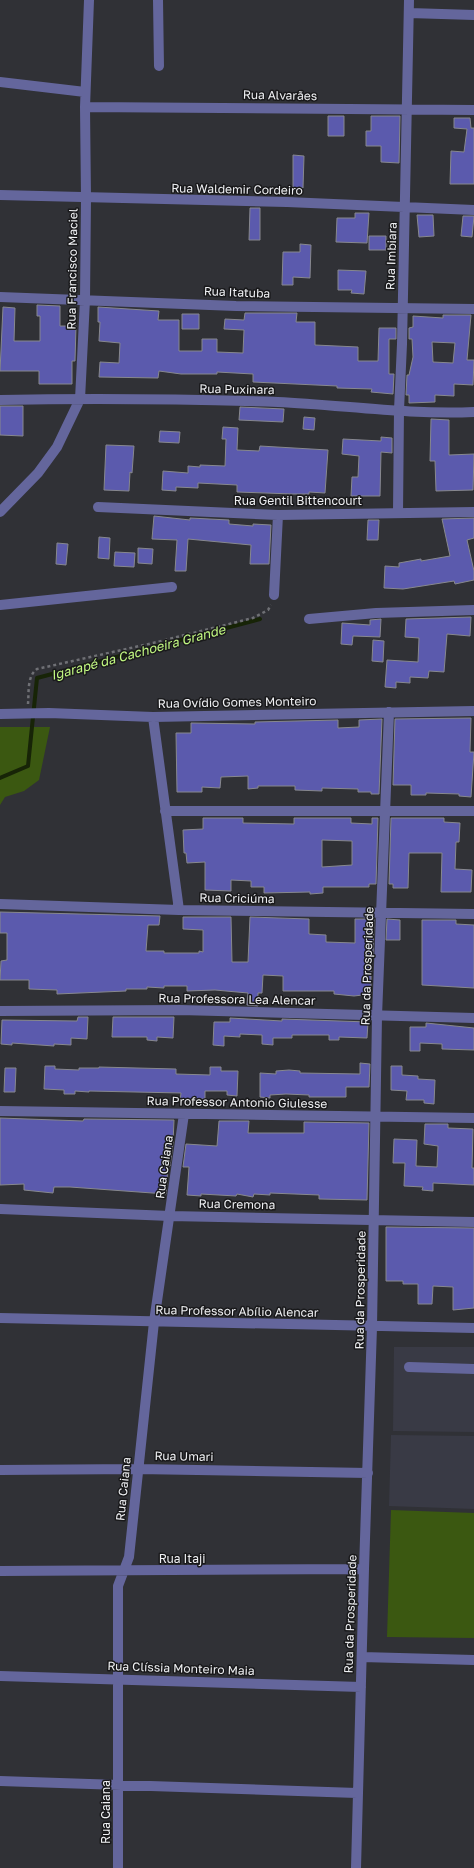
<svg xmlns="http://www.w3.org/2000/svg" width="474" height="1868" font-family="'Golos Text',sans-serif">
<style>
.built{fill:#393a45}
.green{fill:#3b5811}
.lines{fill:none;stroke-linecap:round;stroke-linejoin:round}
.stream{stroke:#172407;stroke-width:4}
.building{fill:#5b5aad;stroke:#87888e;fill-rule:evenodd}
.path{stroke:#6f7075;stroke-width:2.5;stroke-dasharray:3 3;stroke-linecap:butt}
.minor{stroke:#64669c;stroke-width:10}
.labels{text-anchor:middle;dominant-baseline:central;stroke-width:3;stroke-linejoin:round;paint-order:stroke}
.street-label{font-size:12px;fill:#eff0f3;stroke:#19191b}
.water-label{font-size:13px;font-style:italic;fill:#c2f982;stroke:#19191b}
</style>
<rect width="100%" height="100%" fill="#303136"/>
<!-- built -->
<path class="built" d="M394,1347h80v85l-81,-1z
M391,1435l83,1v73l-85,-3z"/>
<!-- green -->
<path class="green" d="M0,727h50l-11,53 -15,11 -19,6 -5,8z
M391,1510l83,3v125l-87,-1z"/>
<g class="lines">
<!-- stream -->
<path class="stream" d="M0,778l28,-12 9,-88 223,-59"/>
</g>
<!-- building -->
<path class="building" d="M328,116h16v20h-16z
M371,116h29l-1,47 -18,-1v-16h-15v-15h5z
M454,118h16l1,10h3v56h-24l1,-33 13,1 3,-23 -13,-1z
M293,155l11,1 -1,32h-10z
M250,208h10v32h-11z
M355,213h14l-2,30 -31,-1 1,-24h18z
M417,215h16l1,21 -15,1z
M463,216h11l-2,21 -11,-1z
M369,236h17v14h-17z
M300,244l11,1 -1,33 -17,-1v8h-11l1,-33h17z
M338,270l28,1 -2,23 -13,-1 1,-3h-14z
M37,305l23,1v20h16l-1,35h-3v23h-33v-13h-39l3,-64 12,1 -1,33h26v-25h-3z
M98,307l61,4 -1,9h21v31h23v-12h15v13l26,1 1,-23 -20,-1 1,-10 19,1 1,-7h52l-1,9h19v23l43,2v14h20l1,-33h17v11h-7v35h5l-1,20 -22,-2 1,-3 -35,-1v-2l-84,-4v-8l-36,-2v2h-36l-22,-3 -1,7 -59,-1 1,-15 19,1 1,-20 -21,-2 1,-19h-2z
M182,314h17v15h-17z
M443,315h28l-4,45h7l-1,25 -19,-1v12l-19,-1v7l-26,1v-8h-3l1,-20h2l4,-18 -1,-18h-3v-11l4,-1v-11l30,2zM432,342l23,1 -2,20 -20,-1z
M0,406h23v30l-23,-1z
M240,407l44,2 -1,13 -44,-2z
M304,417l11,1 -1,12 -11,-1z
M431,419l18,1v35l25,-1 -1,36 -37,1 -1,-30h-5z
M223,427l15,1 -1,22 22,1 1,-5 68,4 -3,43 -16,-1v2h-16l-56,-2v-7l-39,-2v5l-22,-1v4l-14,-1 1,-19 25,2v-7l12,1v-2l25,1 1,-27h-4z
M160,431l20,1 -1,11 -20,-1z
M381,437l11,1v15l-11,-1 -1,44h-29l1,-19h6l1,-21 -17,-2 1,-15 38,2z
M106,445l28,1 -2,27 -2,-1 -1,19 -25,-1z
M154,516l36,4v-2l39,2v4l24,2v-2l18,1 -2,39h-19l1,-19 -63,-6 -2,32h-11l2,-31 -25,-1z
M474,518v20l-7,2 7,31v9l-19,4 -1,-3 -51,8 -19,-1 1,-22 14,1v-4l22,-4v2l29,-5 -8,-37z
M368,520h11l-1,20h-11z
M99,537l11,1 -1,21 -11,-1z
M57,543l11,1 -2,21 -10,-1z
M138,548l15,1 -1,15 -14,-1z
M115,552l20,1 -1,14 -20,-1z
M471,617l-1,19 -23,-2 -3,38 -15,-1 -1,7 -18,-1v6l-14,-1v6l-11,-1 2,-27 31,2 1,-24 -14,-1 1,-18z
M381,619l-1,18 -27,-1 -1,9 -11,-1 1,-21 28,2v-5z
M373,640l11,1 -1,21 -11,-1z
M471,718l-1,34h4l-3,45 -12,-1v-2l-33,-1v2h-15v-10h-18l2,-66z
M382,719l-3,75h-8v-2h-13v-3l-36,-1v3l-27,-1v-4h-37v2l-10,1v-13l-27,1 -1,11 -18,-1v5h-25l-1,-59h15v-10l64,1v-2l83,-2v8l21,-1v-7z
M203,818h40v5l51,1v-6h57v5l21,1v-6h6l-2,66h-7v3h-46v6l-13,1v-2l-46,1v-6h-13v-6l-20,-1v11l-26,-1v-28l-18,1 -1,-10h-2l-1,-23 20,-1zM322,840l30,1v24l-30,2z
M391,818h53v4l16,1 -1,19h-3l-1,27 17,1 -1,22h-30l1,-39h-33l-1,35h-15v-4h-4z
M0,912l160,4 -1,9h-11l-2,26h18v2h35v-2l4,1v-22l-20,-1v-12h48l1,45h16l2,-45 59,2v15l17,1v7l29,1v-24h19l-1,37h-2v38l-17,2 -20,-2v-3h-51v-15l-20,-1 -1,18h-4v13l-11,-1 1,-12 -33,-3 -28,1v-5h-23v2l-17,-1v2h-21v2l-69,3v-4l-28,-1v-9h-29l1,-19 6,-1v-27h-7z
M387,919l13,1v20h-14z
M422,920h34v4l18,1v63l-52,-3z
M78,1017h10l-1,22 -16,-1v7l-17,-1v2l-42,-3v2l-11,-1 1,-24 75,1z
M113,1017h61l-1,21 -16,-1v4l-10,-1v-3h-35z
M230,1018l52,3v-2l86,3 -1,16 -28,-1v3h-10v-5h-37v3h-19v7l-11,-1v-9l-22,-1v3l-16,-1v10l-11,-1 1,-23h16z
M426,1023l48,5v22l-32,-1v-5l-22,-1v8h-10v-24h16z
M360,1063l10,1 -1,23h-23v10h-37v-2l-23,-1 -16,1v3l-10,-1v-24l16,1v-3l13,-1 11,1v2l60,1z
M45,1066h10v3l24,1v-2h20v-1l77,2v5l34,1v-8h11v4h17l-1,25 -10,-1v-4h-22v8h-14v2h-11l1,-8 -92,-2v1l-14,-1v3h-11v-4l-20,-1z
M391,1066h11v9l16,1v3l17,1 -1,24 -10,-1v-3h-18l1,-9 -16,-1z
M5,1068h11l-1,24h-11z
M0,1118l83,3 1,-2 90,1 -1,23 -3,23h-2l-2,28 -96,-7h-16l-1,6 -29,-3v-6l-24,1z
M219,1121h30l-1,12h56v-11l65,1 -2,77 -48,-1v-4l-49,-2v2l-16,-1 -1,3 -16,-3 -1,2 -35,-2v2l-14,-1 2,-28h-6l3,-23 31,2z
M425,1124h23v4l25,1 -1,39h2v17l-41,-2v8l-11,-1 1,-3 -19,-1 1,-23h-12l1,-24 23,1 -1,26 21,1 1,-21 -14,-2z
M386,1227l88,1v80l-21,2v-23l-20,-1 -1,18h-14v-20h-15v-3h-17z"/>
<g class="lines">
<!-- path -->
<path class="path" d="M28,704c1,-12 -1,-28 9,-35l116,-26 100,-25 15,-8 3,-5"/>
<!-- minor -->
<path class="minor" d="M158,0l1,66
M409,13l65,2
M0,82l85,10
M85,107l389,3
M0,195l287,7 187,8
M0,297l236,9 238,3
M0,400c92,-2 185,-1 278,2 65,3 131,13 196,10
M98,507l180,8 196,-3
M0,512l38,-39 19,-26 23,-48 5,-99 1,-102 -1,-91 4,-107
M398,513l1,-103 3,-66 7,-344
M274,595l4,-80
M0,605l172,-18
M309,619l67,-6 98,-3
M0,714l49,-1 104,4 321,-6
M153,717l26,193
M165,811h309
M0,904l179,6 295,4
M0,1011l180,-1 294,8
M0,1111l474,7
M0,1209l170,7 304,6
M0,1318l474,10
M409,1367l65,2
M0,1470l138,-1 230,4
M0,1571l364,-2
M362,1657l112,3
M0,1676l361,11
M0,1781l357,12
M118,1868v-282l11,-29 25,-235 30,-208
M356,1868l8,-299 8,-242 5,-311 12,-304"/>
</g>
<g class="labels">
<!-- street labels -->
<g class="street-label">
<text transform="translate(280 95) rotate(1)">Rua Alvarães</text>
<text transform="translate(237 189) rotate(1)">Rua Waldemir Cordeiro</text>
<text transform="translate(391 256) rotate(-88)">Rua Imbiara</text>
<text transform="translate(72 269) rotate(-89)">Rua Francisco Maciel</text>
<text transform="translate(237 292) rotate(2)">Rua Itatuba</text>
<text transform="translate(237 389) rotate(1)">Rua Puxinara</text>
<text x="298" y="500">Rua Gentil Bittencourt</text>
<text transform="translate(237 702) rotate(-1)">Rua Ovídio Gomes Monteiro</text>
<text transform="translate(237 898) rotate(1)">Rua Criciúma</text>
<text transform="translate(367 966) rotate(-88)">Rua da Prosperidade</text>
<text transform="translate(237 999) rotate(1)">Rua Professora Lea Alencar</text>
<text transform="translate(237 1102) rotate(1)">Rua Professor Antonio Giulesse</text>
<text transform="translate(164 1167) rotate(-82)">Rua Caiana</text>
<text transform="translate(237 1204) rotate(1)">Rua Cremona</text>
<text transform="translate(360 1290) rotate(-89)">Rua da Prosperidade</text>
<text transform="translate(237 1311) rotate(1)">Rua Professor Abílio Alencar</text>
<text transform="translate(184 1456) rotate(1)">Rua Umari</text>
<text transform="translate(123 1489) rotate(-84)">Rua Caiana</text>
<text x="182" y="1558">Rua Itaji</text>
<text transform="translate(350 1614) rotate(-88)">Rua da Prosperidade</text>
<text transform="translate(181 1668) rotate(2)">Rua Clíssia Monteiro Maia</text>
<text transform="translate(105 1812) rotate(-90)">Rua Caiana</text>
</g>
<!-- water labels -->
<g class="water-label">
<text transform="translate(138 652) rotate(-15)">Igarapé da Cachoeira Grande</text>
</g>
</g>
</svg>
